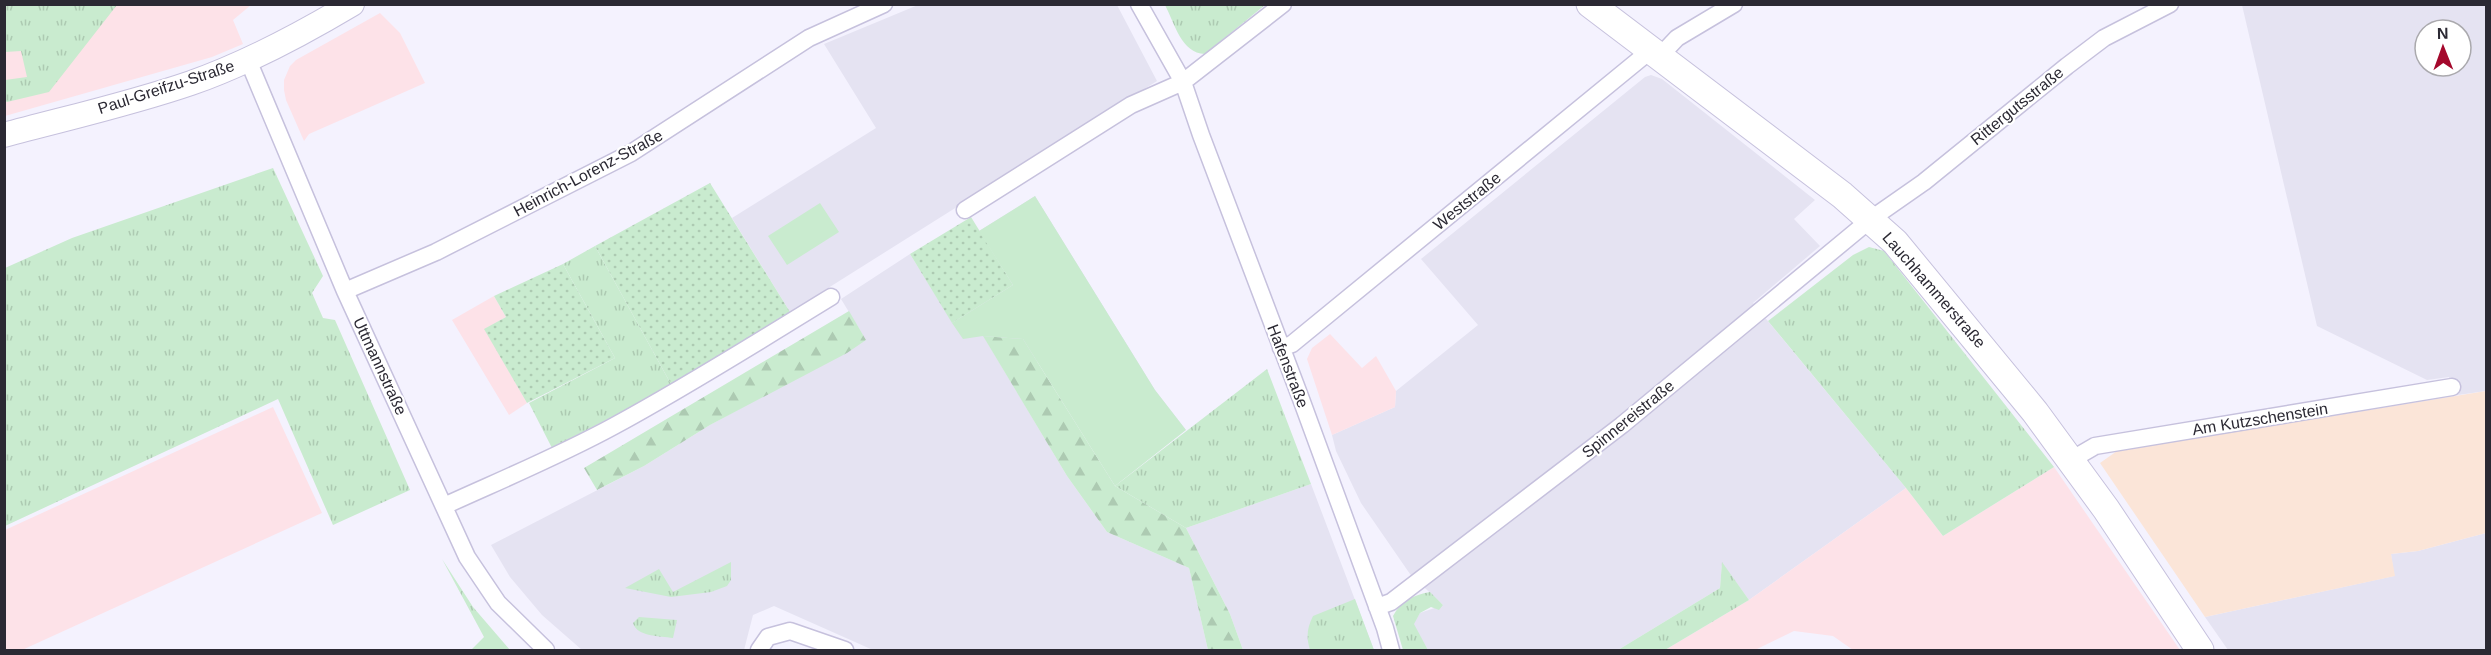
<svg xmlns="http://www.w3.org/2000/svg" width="2491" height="655" font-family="Helvetica,sans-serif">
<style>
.built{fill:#e5e3f2;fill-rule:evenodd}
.industrial{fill:#fde2e8}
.medical{fill:#fbe5d8}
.grass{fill:url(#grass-tufts)}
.forest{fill:url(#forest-firs)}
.garden{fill:url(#garden-dots)}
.pitch{fill:#c9ebcf}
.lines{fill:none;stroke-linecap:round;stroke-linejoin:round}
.minor-casing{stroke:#c6c1dd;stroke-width:19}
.secondary-casing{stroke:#c6c1dd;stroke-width:26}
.primary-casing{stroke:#c6c1dd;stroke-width:29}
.minor{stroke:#fff;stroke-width:16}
.secondary{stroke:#fff;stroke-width:24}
.primary{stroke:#fff;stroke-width:27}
.labels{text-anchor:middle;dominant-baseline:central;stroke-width:4.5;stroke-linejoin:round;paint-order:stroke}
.street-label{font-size:16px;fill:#2b2933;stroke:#fff}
</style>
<defs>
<pattern id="grass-tufts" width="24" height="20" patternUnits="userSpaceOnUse" patternTransform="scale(1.5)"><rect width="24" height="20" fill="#c9ebcf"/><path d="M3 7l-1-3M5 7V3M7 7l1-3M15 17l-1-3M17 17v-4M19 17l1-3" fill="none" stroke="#adcab2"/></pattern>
<pattern id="forest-firs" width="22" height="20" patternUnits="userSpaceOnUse" patternTransform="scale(1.5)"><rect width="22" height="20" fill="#c9ebcf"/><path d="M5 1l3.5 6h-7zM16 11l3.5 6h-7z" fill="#adcab2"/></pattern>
<pattern id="garden-dots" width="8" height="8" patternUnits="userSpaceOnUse" patternTransform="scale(1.5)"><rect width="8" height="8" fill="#c9ebcf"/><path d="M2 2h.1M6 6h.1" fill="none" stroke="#adcab2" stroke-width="1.8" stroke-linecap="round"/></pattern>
</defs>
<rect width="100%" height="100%" fill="#f4f2fe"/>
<!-- built -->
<path class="built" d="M918,5h199l40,76 -367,231 -58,-94 144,-90 -52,-84z
M2242,5h244v386l-35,5 -2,-19 -22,3 -110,-54zM2425,30h36v36h-36z
M1651,75l11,4 153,121 -21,19 26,27 -67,57 153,185 -157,112 -27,-37 -2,25 -102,62h-190l-15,-26 7,-11 23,-8 -33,-31 -49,-71 -25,-52 -4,-16 63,-28 1,-16 82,-66 -57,-66 224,-182z
M1035,196l120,194 31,40 -202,-93 83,139 40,56 82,36 19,82h-335l-99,-44 -21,9 -9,35h-162l-40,-35 -32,-38 -19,-32 153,-79 66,-41 156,-85 -25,-41 69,-45 42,68 61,-37 -34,-54z
M1311,484l63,166h-131l-13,-36 -44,-86z
M2486,533v117h-258l-23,-33 189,-41 -3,-22 27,-3z"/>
<!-- industrial -->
<path class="industrial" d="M5,5h246l-18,15 10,24 -31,13 -207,59z
M380,13l20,20 25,50 -116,51 -5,7 -18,-41 -2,-10v-10l6,-14 6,-6z
M494,296l12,21 -21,12 42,74 -18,12 -57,-95z
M1330,334l32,34 14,-12 20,35 -1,16 -63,28 -25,-76 5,-11z
M273,407l49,106 -300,137h-17v-120z
M2054,467l126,183h-327l-20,-14 -39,-5 -39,19h-90l84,-50 157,-112 37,48z"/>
<!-- medical -->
<path class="medical" d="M2486,391v142l-68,18 -27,3 4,22 -190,41 -105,-154 17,-12z"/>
<!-- grass -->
<path class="grass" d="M5,4h111l1,1 -68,87 -42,10 -2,-1v-21l22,-3 -6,-26 -16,1z
M1165,5h100l-60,49c-24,-1 -30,-30 -40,-49z
M273,168l50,108 -11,17 11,25 12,2 75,170 -77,35 -55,-126 -273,127v-258l67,-30z
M595,246l77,140 -120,62 -23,-45 86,-45 -52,-94z
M1869,247l15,4 170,216 -111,69 -37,-48 -138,-167 85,-66z
M1267,369l44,115 -125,44 -71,-42z
M442,559l31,48 37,43h-39l13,-13z
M731,562v18l-4,6 -16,6 -40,5 -46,-9 34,-19 14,23z
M1722,562l27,38 -84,50h-47l102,-62z
M1430,592l13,13 -4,5 -8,-3 -11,6 -6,11 14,26h-25l-10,-34c8,-15 20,-21 37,-24z
M1355,599l19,51h-64c-4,-13 -3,-22 3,-34z
M639,617l38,3 -4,18c-13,-2 -36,-1 -40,-15z"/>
<!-- forest -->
<path class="forest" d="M849,311l17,29 -19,13 -137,72 -66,41 -47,24 -13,-22z
M983,336l40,3 92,147 71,42 44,86 13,36h-35l-19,-82 -82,-36 -40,-56z"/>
<!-- garden -->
<path class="garden" d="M710,183l80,129 -118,74 -77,-140z
M971,217l42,68 -61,38 -42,-69z
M563,264l52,94 -88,45 -43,-74 22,-12 -12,-21z"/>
<!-- pitch -->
<path class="pitch" d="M1035,196l120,194 31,40 -71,56 -92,-147 -40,-3 -20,3 -11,-16 61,-38 -34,-54z
M820,203l19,29 -52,33 -19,-29z"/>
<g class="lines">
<!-- minor casing -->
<g class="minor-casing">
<path id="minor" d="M1139,4l44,78 18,53 100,264 84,229 6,22
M1660,56l17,-18 57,-34
M248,60l97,231 122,266 31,46 48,47
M965,210l166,-105 52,-23 100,-78
M345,291l91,-39 195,-99 178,-115 75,-34
M1281,348l11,-4 359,-294
M2071,460l24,-14 357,-59
M444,506c57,-26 115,-50 170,-80 74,-40 145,-85 217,-129
M1377,607l14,-5 231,-177 249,-206 53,-37 143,-116 37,-28 66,-34
M759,650l9,-13 22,-6 55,19"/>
</g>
<!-- secondary casing -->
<g class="secondary-casing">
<path id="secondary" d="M4,135c63,-17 126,-31 187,-52 57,-20 109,-48 161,-79"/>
</g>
<!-- primary casing -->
<g class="primary-casing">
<path id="primary" d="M1590,4l252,191 53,47 140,170 71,97 94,141"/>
</g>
<!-- minor -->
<use href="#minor" class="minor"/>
<!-- secondary -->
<use href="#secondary" class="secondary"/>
<!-- primary -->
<use href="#primary" class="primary"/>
</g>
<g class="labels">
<!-- street labels -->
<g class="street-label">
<text transform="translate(166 87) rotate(-18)">Paul-Greifzu-Straße</text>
<text transform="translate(2017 106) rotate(-39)">Rittergutsstraße</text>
<text transform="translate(588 173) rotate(-28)">Heinrich-Lorenz-Straße</text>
<text transform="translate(1467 201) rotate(-39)">Weststraße</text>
<text transform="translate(1934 290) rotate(49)">Lauchhammerstraße</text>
<text transform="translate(380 366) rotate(65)">Uttmannstraße</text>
<text transform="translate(1288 366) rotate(69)">Hafenstraße</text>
<text transform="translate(1628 419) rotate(-39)">Spinnereistraße</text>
<text transform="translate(2260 419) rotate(-9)">Am Kutzschenstein</text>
</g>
</g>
<!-- border -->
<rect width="2491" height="655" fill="none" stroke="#2b2933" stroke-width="12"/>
<!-- north arrow -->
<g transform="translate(2443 48) rotate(359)"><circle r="28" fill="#ffffff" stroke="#aaa9ad" stroke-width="1.5"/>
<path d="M0-4.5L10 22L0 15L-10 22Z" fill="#a4082c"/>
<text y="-9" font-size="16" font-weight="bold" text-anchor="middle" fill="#2b2933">N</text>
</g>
</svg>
